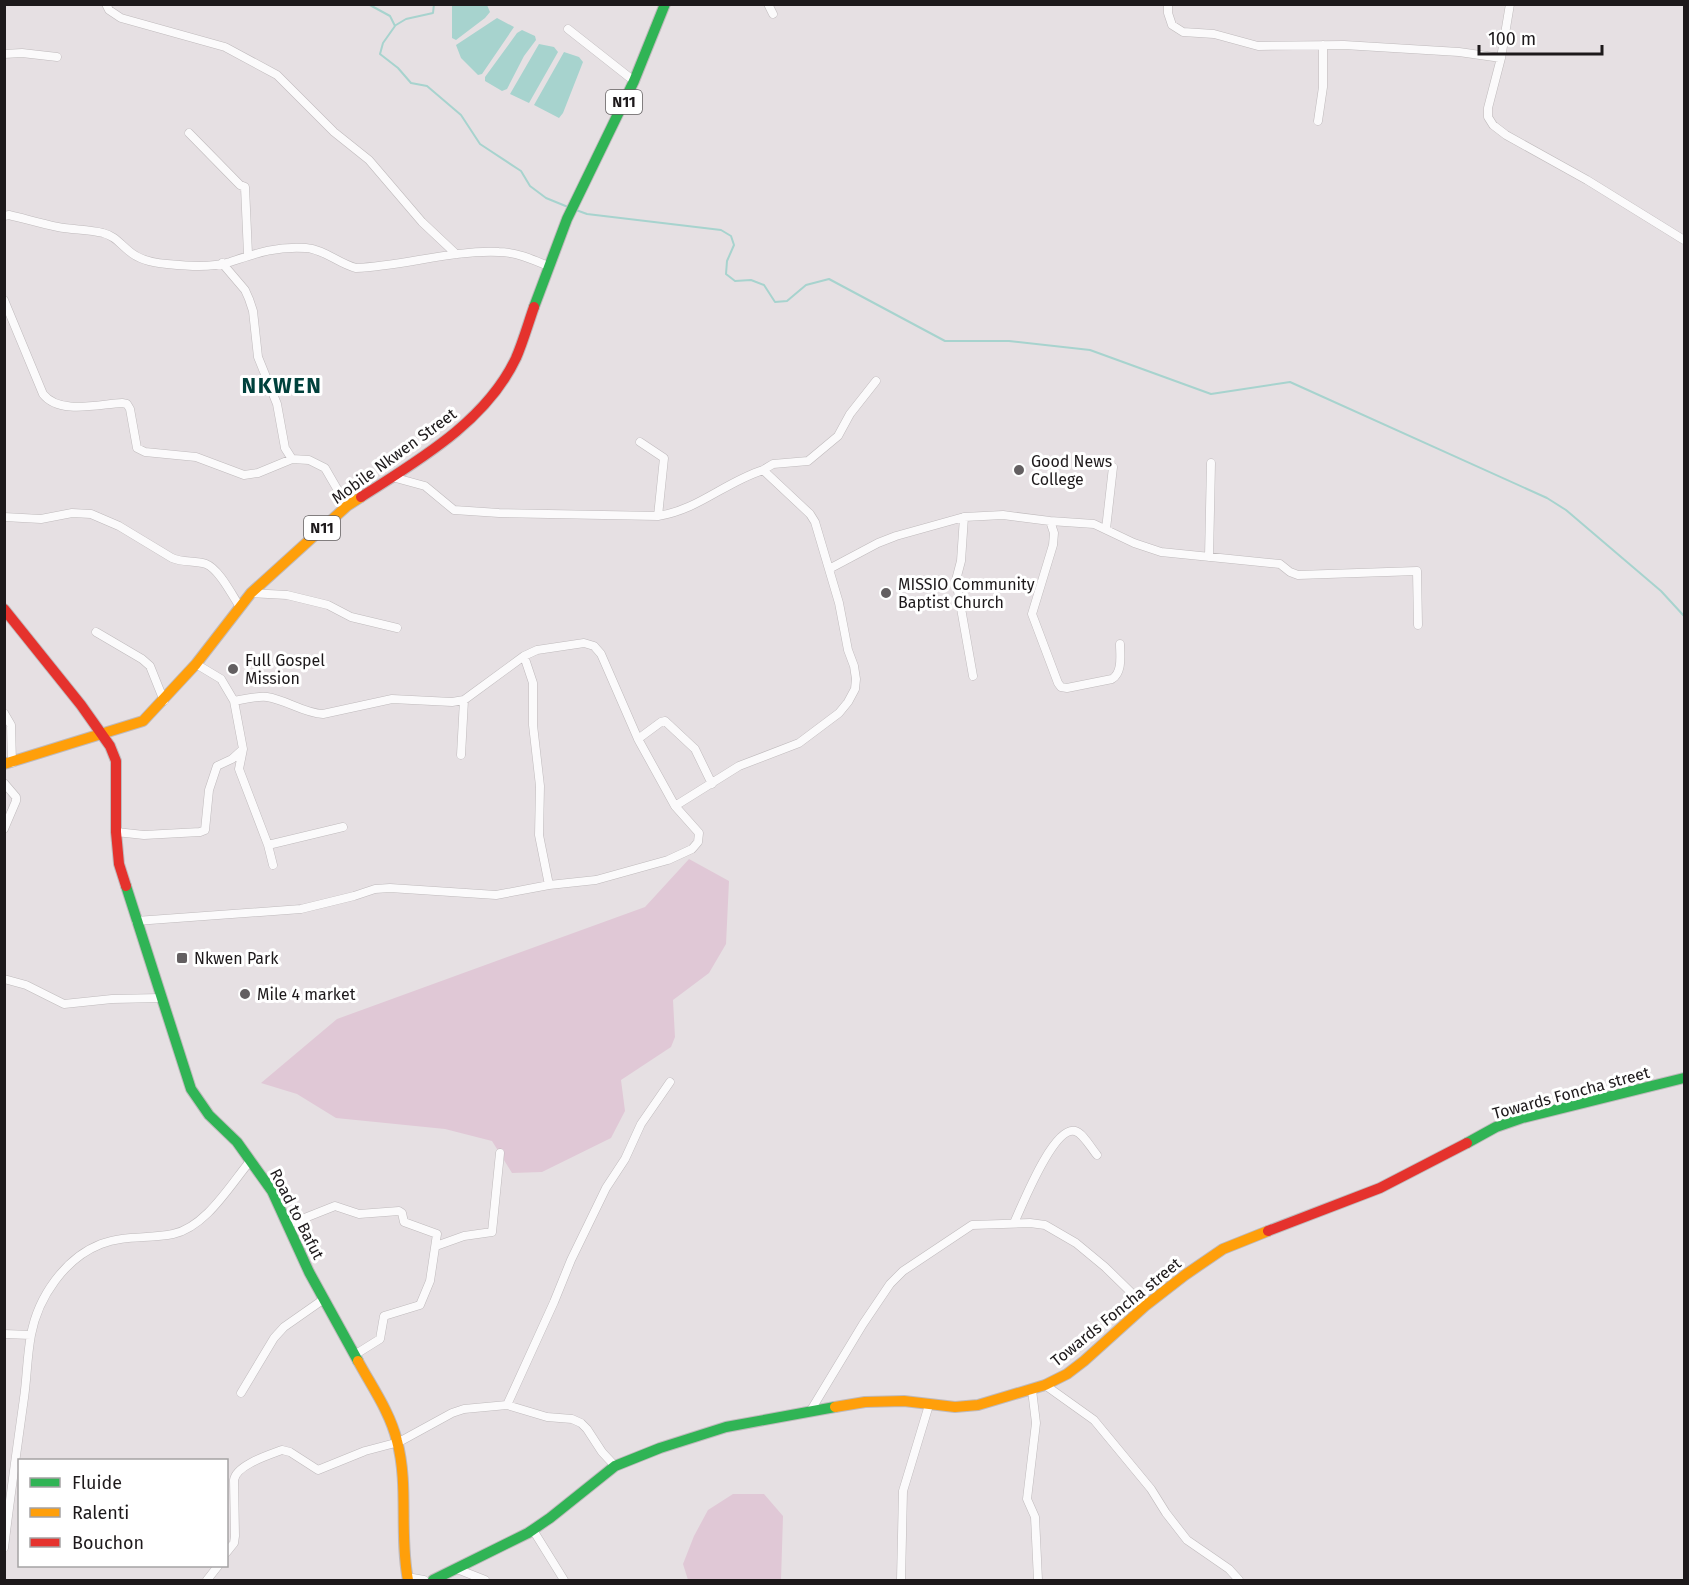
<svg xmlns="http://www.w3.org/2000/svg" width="1689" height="1585" font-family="'Fira Sans',sans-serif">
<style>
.green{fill:#e0c8d6}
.water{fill:#a7d3ce}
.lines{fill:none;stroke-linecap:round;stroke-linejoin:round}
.stream{stroke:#a7d3ce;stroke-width:2}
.street-casing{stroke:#bfbabc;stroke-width:9}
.fast-casing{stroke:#bfbabc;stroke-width:12}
.slow-casing{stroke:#bfbabc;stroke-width:12}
.jam-casing{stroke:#bfbabc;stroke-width:12}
.street{stroke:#fbfafb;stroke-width:8}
.fast{stroke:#30b455;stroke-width:10}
.slow{stroke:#ff9f0a;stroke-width:10}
.jam{stroke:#e5322d;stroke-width:10}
.poi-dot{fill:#635f61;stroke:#fff;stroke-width:2}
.labels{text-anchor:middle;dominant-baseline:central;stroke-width:6;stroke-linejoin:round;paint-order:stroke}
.shield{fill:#fff;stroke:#615e5f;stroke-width:1.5}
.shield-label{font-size:15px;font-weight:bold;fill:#1d191b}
.street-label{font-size:16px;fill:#1d191b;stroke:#fff}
.poi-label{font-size:16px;fill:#1d191b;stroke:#fff;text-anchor:start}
.district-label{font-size:22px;font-weight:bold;letter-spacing:1.5px;fill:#00413c;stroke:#fff}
</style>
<rect width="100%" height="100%" fill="#e6e0e3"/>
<!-- green -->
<path class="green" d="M689,859l40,22 -3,63 -17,29 -36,27 2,37 -4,10 -50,33 4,31 -14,27 -69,34 -30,1 -20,-32 -47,-12 -109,-11 -39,-24 -36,-11 76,-64 308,-112z
M733,1494h31l19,22 -2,64h-93l-5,-16 11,-28 14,-26z"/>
<!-- water -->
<path class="water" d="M454,5h33l3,7 -5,6 -29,22 -4,-2v-32z
M497,18l17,9 -32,47 -4,1 -17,-17 -5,-13z
M522,30l13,6 1,4 -12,16 -17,33 -5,2 -17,-10v-4l32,-44z
M539,44l15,3 4,5 -29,51 -19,-9z
M564,52l15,5 4,5 -20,51 -4,5 -25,-13z"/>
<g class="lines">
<!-- stream -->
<path class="stream" d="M368,4l22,12 5,10 -12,17 -3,11 18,14 13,15 16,3 34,29 19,29 41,27 9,15 16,12 22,9
M396,25l10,-6 27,-6 1,-9
M576,210l11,4 134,16 10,6 3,9 -7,16 -1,13 9,7 16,-1 13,5 11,17 12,-1 19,-16 23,-6 116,62h64l81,9 121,44 79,-12 257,116 19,12 95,81 23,25"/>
<!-- street casing -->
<g class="street-casing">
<path id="street" d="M106,4l3,6 12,8 104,29 52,28 57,57 35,28 53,62 34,32
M768,4l5,10
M1168,4v9l4,12 11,7 31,2 44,12 86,-1 115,7 42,6
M1510,4l-9,54 -13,50v9l5,8 13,10 81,45 97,60
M568,29l66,52
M4,54l18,-1 35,4
M1318,121l5,-34v-42
M189,133l51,52 5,2 3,67
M4,216l5,-1c17,4 33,9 49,12 15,3 31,2 45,6 12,3 17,11 26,18 10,9 25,12 38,13 21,2 43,4 63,-2 27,-9 47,-16 76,-14 18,1 33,16 50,20 48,-2 95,-18 143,-16 16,0 33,7 49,14
M222,263l23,27 4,9 4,12 5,46 19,47 8,44 7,11
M4,300l39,94c16,21 56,10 79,9l5,1 3,5 7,39 8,4 51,5 48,18 14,-2 34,-14 17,1 16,8 22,38
M640,442l24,16 -6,58
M763,470l10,-6 35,-3 30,-25 12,-22 26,-33
M392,477l33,9 29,24 45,3 159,3c40,-6 67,-34 105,-46l47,44 5,8 24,81 9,47 6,16 2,13 -1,10 -7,13 -9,11 -40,30 -60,23 -64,40
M4,517l37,2 31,-6 19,1 28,12 53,32c11,5 23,2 34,6 13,5 26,31 34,43
M964,517l-3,44 -5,19 17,96
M1050,521l4,12 -1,12 -21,69 26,69 3,4 6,1 45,-9c11,-7 8,-24 8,-35
M1106,529l7,-62
M1209,557l2,-94
M829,569l49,-26 18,-7 68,-19 39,-2 47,6 44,3 40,19 27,9 119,12 10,8 8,3 119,-4 1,54
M251,593l36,2 41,10 23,12 46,11
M96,632l46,27 8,7 14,35
M524,656l9,27v42l7,61 -1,49 10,50
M196,664l25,15 13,22 9,48 -4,20 29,76 5,20
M4,713l7,12 1,38
M638,739l23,-17 4,-1 30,28 17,35
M461,755l3,-55
M4,783l12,14v4l-12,28
M116,832l28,3 56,-3 5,-2 4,-40 8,-24 15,-7 10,-9
M268,845l75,-18
M136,921l165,-12 53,-13 21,-7 15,-1 106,7 53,-10 47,-5 72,-20 24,-11 6,-7 1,-9 -24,-27 -37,-67 -37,-85 -7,-8 -10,-3 -47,7 -13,6 -60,44 -12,2 -60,-3 -69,15c-20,-1 -36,-14 -56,-17 -11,-1 -22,2 -33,4
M4,979l22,6 38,19 48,-5 49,-1
M1014,1223c8,-17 39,-97 61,-92 8,2 16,17 22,24
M287,1225l48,-19 24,8 40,-3 3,2 2,9 33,12 -7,47 -10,24 -36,11 -4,23 -24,15
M436,1246l28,-10 28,-4 8,-79
M4,1334l27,1
M1045,1385l49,35 57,69 15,24 21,27 42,29 10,11
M1032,1390l4,33 -9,76 8,18 3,63
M241,1393l33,-55 10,-11 40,-28
M507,1405l47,-103 17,-42 35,-72 19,-29 16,-35 29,-42
M811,1410l52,-86 27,-40 13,-13 69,-46 58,-2 15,2 31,18 29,24 40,39
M533,1530l31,50
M4,1548c6,-50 13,-100 20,-150 3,-21 3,-42 7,-63 7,-38 34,-77 70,-91 23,-9 48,-5 72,-10 33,-7 57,-49 78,-74
M226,1553l8,-10 1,-7 -1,-56c2,-15 35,-25 48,-30l8,2 28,18 47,-19 34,-9 53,-29 12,-4 43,-4 40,12 25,2 9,4 6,6 15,23 13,14
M457,1569l28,11
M407,1577l17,3
M207,1580l11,-14
M901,1580l2,-89 26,-86"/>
</g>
<!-- fast casing -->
<g class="fast-casing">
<path id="fast" d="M534,307l33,-88 67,-138 31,-77
M126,886l65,203 18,26 28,27 35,49 37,81 49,89
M1467,1143l29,-16 26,-9 162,-40
M433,1580l95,-47 22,-15 65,-52 45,-18 66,-21 109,-20"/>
</g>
<!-- slow casing -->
<g class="slow-casing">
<path id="slow" d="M4,764l139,-43 53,-57 55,-71 96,-87 14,-9
M358,1361c14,26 32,51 39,80 12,44 2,93 11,139
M835,1407l30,-5 39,-1 51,6 23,-2 67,-20 22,-11 17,-13 61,-55 40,-31 38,-26 45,-18"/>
</g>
<!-- jam casing -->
<g class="jam-casing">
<path id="jam" d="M361,497c56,-36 125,-75 155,-139 7,-16 12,-34 18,-51
M4,609l77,96 29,41 6,15v71l3,32 7,22
M1268,1231l112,-43 87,-45"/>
</g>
<!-- street -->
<use href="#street" class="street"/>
<!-- fast -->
<use href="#fast" class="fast"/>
<!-- slow -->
<use href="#slow" class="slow"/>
<!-- jam -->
<use href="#jam" class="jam"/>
</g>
<!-- markers -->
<g class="poi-dot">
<circle cx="1019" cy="470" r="6"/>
<circle cx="886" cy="593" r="6"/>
<circle cx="233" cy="669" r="6"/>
<rect x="176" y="952" width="12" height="12" rx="3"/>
<circle cx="245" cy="994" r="6"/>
</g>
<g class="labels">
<!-- shield labels -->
<g class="shield">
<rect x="606" y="90" width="36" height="24" rx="4.5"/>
<rect x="304" y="516" width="36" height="24" rx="4.5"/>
</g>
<g class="shield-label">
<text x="624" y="102">N11</text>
<text x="322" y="528">N11</text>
</g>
<!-- street labels -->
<g class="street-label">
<text transform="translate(394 456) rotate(-36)">Mobile Nkwen Street</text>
<text transform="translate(1571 1093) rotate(-15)">Towards Foncha street</text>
<text transform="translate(297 1214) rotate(63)">Road to Bafut</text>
<text transform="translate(1116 1312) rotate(-39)">Towards Foncha street</text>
</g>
<!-- poi labels -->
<g class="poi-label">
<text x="1031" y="461">Good News<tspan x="1031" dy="18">College</tspan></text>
<text x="898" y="584">MISSIO Community<tspan x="898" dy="18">Baptist Church</tspan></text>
<text x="245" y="660">Full Gospel<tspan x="245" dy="18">Mission</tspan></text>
<text x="194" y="958">Nkwen Park</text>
<text x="257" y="994">Mile 4 market</text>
</g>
<!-- district labels -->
<g class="district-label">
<text x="282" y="385">NKWEN</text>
</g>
</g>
<!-- border -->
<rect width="1689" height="1585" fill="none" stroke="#1d191b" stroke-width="12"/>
<!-- legend -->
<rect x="18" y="1459" width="210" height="108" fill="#ffffff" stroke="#a5a3a4" stroke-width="1.5"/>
<rect x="30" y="1478" width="30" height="9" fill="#30b455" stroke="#a5a3a4" stroke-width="1.5"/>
<text x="72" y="1489" font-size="18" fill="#1d191b">Fluide</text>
<rect x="30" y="1508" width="30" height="9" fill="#ff9f0a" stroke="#a5a3a4" stroke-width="1.5"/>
<text x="72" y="1519" font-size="18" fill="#1d191b">Ralenti</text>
<rect x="30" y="1538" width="30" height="9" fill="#e5322d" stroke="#a5a3a4" stroke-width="1.5"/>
<text x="72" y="1549" font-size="18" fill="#1d191b">Bouchon</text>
<!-- scale -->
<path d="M1479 45v9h123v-9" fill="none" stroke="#1d191b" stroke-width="3"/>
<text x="1488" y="45" font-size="18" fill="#1d191b" stroke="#ffffff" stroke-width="4.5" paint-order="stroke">100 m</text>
</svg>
